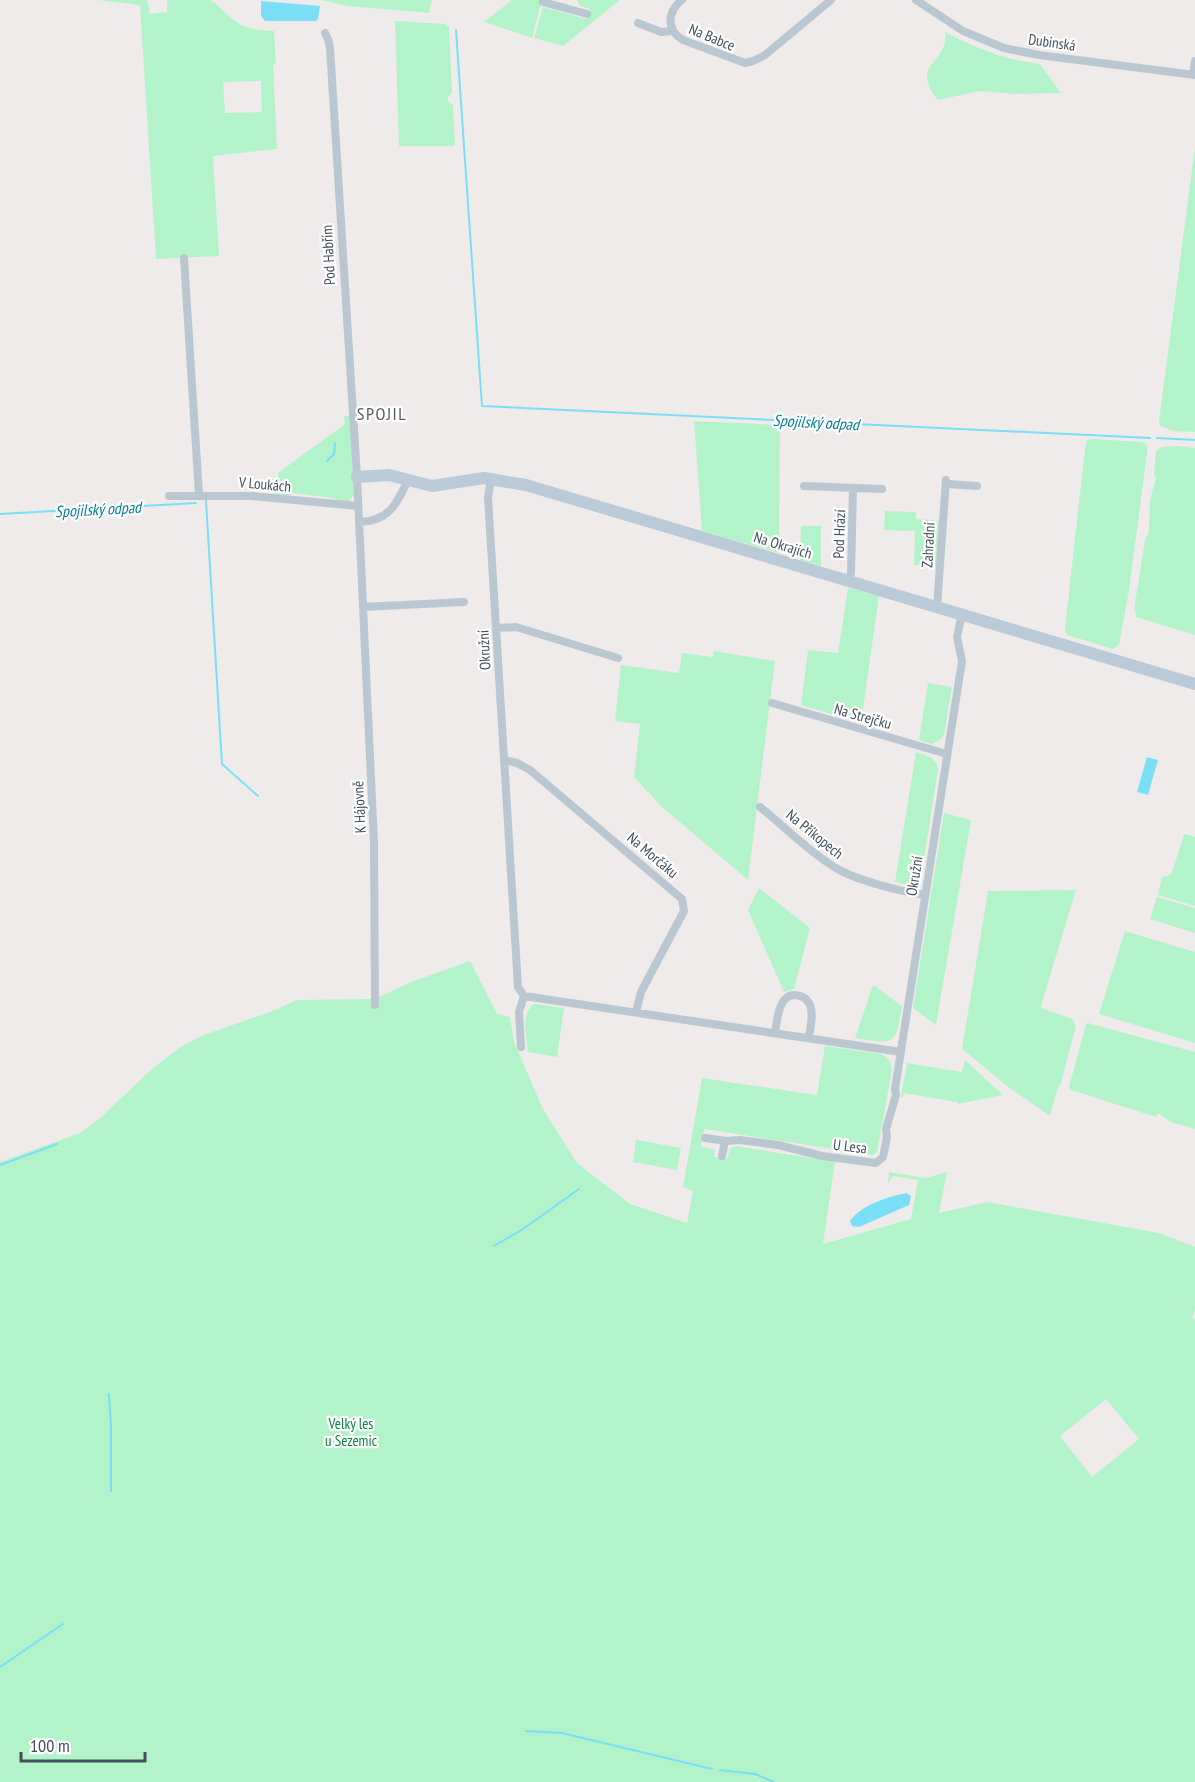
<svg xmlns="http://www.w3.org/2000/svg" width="1195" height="1782" font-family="'PT Sans Narrow',sans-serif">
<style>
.green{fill:#b3f3ca;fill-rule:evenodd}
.water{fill:#7adff6}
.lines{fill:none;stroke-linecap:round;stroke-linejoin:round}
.stream{stroke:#7adff6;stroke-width:2}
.street{stroke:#bac7d0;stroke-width:8}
.secondary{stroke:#bbcad8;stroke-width:12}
.labels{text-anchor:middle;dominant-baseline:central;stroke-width:4.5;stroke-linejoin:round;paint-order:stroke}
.street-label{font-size:15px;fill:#42505b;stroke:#fff}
.park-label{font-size:15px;fill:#0c8344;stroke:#fff}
.water-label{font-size:16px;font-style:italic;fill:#037d98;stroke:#fff}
.quarter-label{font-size:18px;letter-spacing:1.5px;fill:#585c61;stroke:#fff}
</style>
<rect width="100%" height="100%" fill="#efebeb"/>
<!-- green -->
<path class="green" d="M98,0h51l-5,1 4,1 2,12 17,-2v-10l2,-2h43l-1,1c8,4 11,9 18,15 13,13 28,14 45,15l2,32 -3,1 4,85 -64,7 6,100 -63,3 -16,-254zM261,81l1,31 -37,1 -2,-31z
M321,0h111l-3,13 -82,-7z
M512,0h30l-10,38 -48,-16z
M577,0h43l-57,46 -29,-8 9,-31 44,12 3,-10 -10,-3z
M395,21l50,3 4,3 3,66 -4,4v4l5,4 2,41h-56z
M945,32c30,16 61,28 95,32l21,29 -45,1 -37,-3 -41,9c-30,-37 12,-37 7,-68z
M1195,147v285l-22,-1 -13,-5 -1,-5z
M344,416h6l4,78 -6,9 -9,-1 -5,-4 -42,-5 -3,3 -16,-3v-4h6l-1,-16 67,-49z
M694,421l86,4 -1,128 -77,-22z
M1093,439l49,3 6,4 -19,144 -10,55 -6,4 -46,-14 -2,-6 20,-180 2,-9z
M1178,446l17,2v187l-59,-18v-5l-2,-2 11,-70 4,-8 1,-31 4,-17 2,-4 -2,-8 2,-21 6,-4z
M885,511l31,1v7l23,2 -2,45 -23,-1 1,-34 -31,-1z
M801,526h20v40l-21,-6z
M848,588l31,8 -18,127 -60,-18 7,-55 30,3z
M714,651l61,10 -27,219 -87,-74 -27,-29 6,-53 -25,-3 6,-56 58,8 3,-20 31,4z
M928,683l24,4 -8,47 -3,5 -9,5 -13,-4z
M916,752c11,4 21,5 22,18l-16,102c-5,13 -14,14 -27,10z
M944,813l27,7 -35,205 -23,-17z
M1186,834l9,3v69l-37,-11 4,-18 9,-2 13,-40z
M759,888l51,40 -16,61 -10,3 -36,-82z
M1076,890l-35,116 1,2 30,11 4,7 -15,57 -4,7 -7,26 -43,-30 -45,-37 26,-158z
M1157,897l38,11v25l-45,-14z
M1125,931l70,21v91l-96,-29z
M470,961l27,53 13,3 4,25 29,67 34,54 53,41 57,19 6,-32 -10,-4 19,-109 115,17 8,-49 56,8c7,4 10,7 11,15l-15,84 -5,2 -168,-26 -3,18 14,2 -1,8 13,2 3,-10 6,-3 99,16 -12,82 88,-25 7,-39 -25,-4 -5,7 1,-11 37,6 21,-6 -8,41 48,-11 172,31 36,14v62l-3,8 3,2v463h-1195v-620l80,-29 19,-14 54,-51 26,-20 22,-12 77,-27 18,-9 78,-1 40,-18zM1106,1399l33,40 -47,38 -32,-41z
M873,985l29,21c-7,41 -7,38 -47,32z
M534,1004l30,4 -7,49 -29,-5c-1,-14 -8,-39 6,-48z
M1088,1023l107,29v77l-24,-7 -13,-9 -2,4 -85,-27 -2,-3 17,-63z
M965,1060l38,35 -45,9 -1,-2 -53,-9 -1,4h-2l6,-34 55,9z
M636,1140l45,8 -4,22 -44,-8z"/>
<!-- water -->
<path class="water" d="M261,1l59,5 -2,13 -2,2h-51l-4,-5z
M1147,757l11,3 -10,35 -11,-3z
M907,1193l4,3 -2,9 -50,22 -7,-1 -2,-5c11,-16 39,-25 57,-28z"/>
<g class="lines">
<!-- stream -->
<path class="stream" d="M456,30l26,376 668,32
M1157,438l38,2
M327,461l7,-7 1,-11
M206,501l16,263 36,32
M0,514l196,-11
M0,1165l57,-21
M494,1246l29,-17 56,-40
M109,1394l2,33v64
M0,1667l63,-43
M526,1731l36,2 150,36
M720,1770l35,4 19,8"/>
<!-- street -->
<path class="street" d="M682,0c-15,12 -16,30 1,40l62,23 8,-2 12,-6 66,-55
M916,0l47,31 41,17 35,7 156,20
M543,2l44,12
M638,23l23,9 11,-1
M325,33l3,6 2,9 27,429 17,366 1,162
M1193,75l2,-14
M184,258l15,237
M491,479l-3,18 30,490 6,9 -5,16 2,35
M946,484l31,2
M804,486l78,3
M169,496h83l106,10
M359,522c30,-1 37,-17 49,-42
M849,580l2,-7 2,-85
M363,607l101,-5
M937,607l9,-127
M496,628l20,-1 102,31
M772,703l175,51
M504,760l13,3 13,7 152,129 2,12 -43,81 -5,20
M760,807c24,19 50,46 76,61 19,12 67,24 89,27
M524,996l377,56
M775,1033c2,-13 4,-44 25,-37 5,1 8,5 10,9 4,10 0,23 -1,33
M705,1138l22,3 13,-1 38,5 44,11 54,7 7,-6 4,-20 -1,-8 10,-34 -1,-6 67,-428 -5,-24 5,-23
M722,1156l3,-15"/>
<!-- secondary -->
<path class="secondary" d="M357,477l32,-2 43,11 52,-8 42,7 669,199"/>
</g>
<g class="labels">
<!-- street labels -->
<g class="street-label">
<text transform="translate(712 37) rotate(22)">Na Babce</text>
<text transform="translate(1052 42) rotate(8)">Dubinská</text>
<text transform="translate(328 255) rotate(-93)">Pod Habřím</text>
<text transform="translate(265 484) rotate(5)">V Loukách</text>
<text transform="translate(839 534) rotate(-88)">Pod Hrází</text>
<text transform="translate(783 545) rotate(17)">Na Okrajích</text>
<text transform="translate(928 545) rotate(-87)">Zahradní</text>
<text transform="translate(484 650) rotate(-93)">Okružní</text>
<text transform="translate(863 716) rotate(16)">Na Strejčku</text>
<text transform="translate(359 807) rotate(-93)">K Hájovně</text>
<text transform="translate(815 834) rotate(39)">Na Příkopech</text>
<text transform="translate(653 855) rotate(40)">Na Morčáku</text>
<text transform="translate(914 876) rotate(-81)">Okružní</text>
<text transform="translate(850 1146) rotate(7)">U Lesa</text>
</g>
<!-- park labels -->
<g class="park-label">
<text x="351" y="1423">Velký les<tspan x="351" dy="17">u Sezemic</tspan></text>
</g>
<!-- water labels -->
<g class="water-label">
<text transform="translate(816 422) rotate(3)">Spojilský odpad</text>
<text transform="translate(98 509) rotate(-3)">Spojilský odpad</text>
</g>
<!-- quarter labels -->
<g class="quarter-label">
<text x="382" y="413">SPOJIL</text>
</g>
</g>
<!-- scale -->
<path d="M21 1752v9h124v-9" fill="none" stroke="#42505b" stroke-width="3"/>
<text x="30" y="1752" font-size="18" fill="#42505b" stroke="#ffffff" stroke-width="4.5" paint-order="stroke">100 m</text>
</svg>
